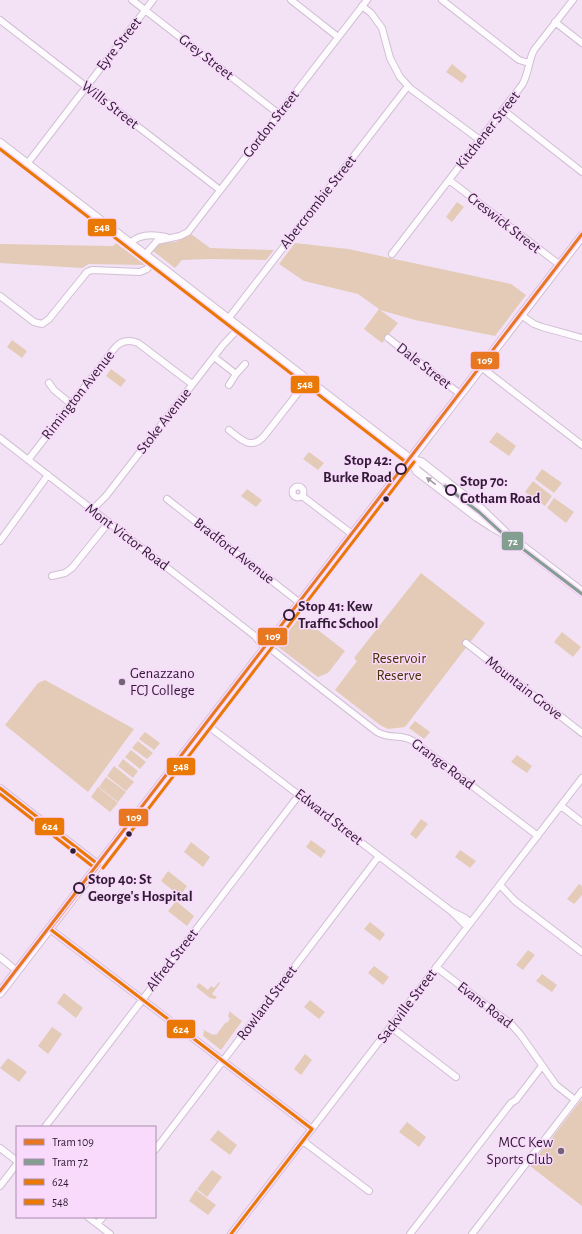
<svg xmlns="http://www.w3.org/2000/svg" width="582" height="1234" font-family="'Alegreya Sans',sans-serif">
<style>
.green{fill:#e3cbb7}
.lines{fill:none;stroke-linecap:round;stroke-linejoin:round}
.minor-casing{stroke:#d1bfd3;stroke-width:8}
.major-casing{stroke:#d1bfd3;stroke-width:10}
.minor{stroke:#fdfbfe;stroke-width:6}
.major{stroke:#fdfbfe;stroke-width:8}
.bus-1-casing{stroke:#f9dafd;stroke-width:6}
.bus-2-casing{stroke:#f9dafd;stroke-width:6}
.bus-1{stroke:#ea7805;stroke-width:3}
.bus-2{stroke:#ea7805;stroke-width:3}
.tram-1-casing{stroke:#f9dafd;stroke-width:6}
.tram-2-casing{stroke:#f9dafd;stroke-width:6}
.tram-1{stroke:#e87722;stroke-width:3}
.tram-2{stroke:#859e92;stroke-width:3}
.oneway{fill:#a197a3}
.stop-dot{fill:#f9dafd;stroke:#301d33;stroke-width:2}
.bus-dot{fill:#301d33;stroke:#f9dafd;stroke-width:1.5}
.poi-dot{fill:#746277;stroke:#f9dafd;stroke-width:1.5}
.labels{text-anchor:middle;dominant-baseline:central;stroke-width:3;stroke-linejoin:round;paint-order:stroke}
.street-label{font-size:15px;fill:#301d33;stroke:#f9dafd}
.stop-label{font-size:15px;font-weight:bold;fill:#301d33;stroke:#f9dafd;text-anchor:start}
.park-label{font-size:15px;fill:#483100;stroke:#f9dafd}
.poi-label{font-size:15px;fill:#301d33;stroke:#f9dafd;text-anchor:start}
.line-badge{stroke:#f9dafd;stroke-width:1.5}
.badge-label{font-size:11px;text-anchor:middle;font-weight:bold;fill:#fff}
</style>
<rect width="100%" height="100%" fill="#f3e2f5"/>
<!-- green -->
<path class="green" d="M452,64l15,12 -5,7 -16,-11z
M457,202l7,5 -12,15 -6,-5z
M191,234l19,14 64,2 -8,10 -57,-1 -27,1 -7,8 -23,-18 6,-7 18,-1z
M116,243l29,22 -56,-1 -7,4 -82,-5v-19l113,2z
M295,243l53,6 163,35 15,11 -31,41 -80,-16 -35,-10 18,13 -16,20 -18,-14 15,-20 -21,-15 -54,-13 -25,-17z
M12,340l15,11 -5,7 -15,-11z
M111,369l15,11 -5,7 -15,-11z
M497,432l19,14 -7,10 -20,-14z
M309,452l15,11 -6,7 -15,-11z
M542,469l20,14 -8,10 -19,-14z
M533,481l19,15 -7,10 -20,-14z
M247,489l15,11 -6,7 -15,-11z
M554,498l20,14 -8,11 -19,-15z
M421,573l64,50 -80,104 -17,2 -8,-4 -45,-35 22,-29 -3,-3z
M299,618l15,12h4l27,21 -17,22 -10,4 -41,-31z
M562,632l19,15 -8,10 -19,-15z
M45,680l89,49 -46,63 -83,-67 33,-42z
M415,721l15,11 -6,7 -15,-11z
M145,732l15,11 -6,7 -15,-11z
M138,741l15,12 -6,6 -15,-11z
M131,750l15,12 -6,7 -15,-12z
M517,755l15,11 -5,7 -16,-11z
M123,759l15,12 -5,7 -15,-12z
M114,766l20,16 -8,9 -19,-15z
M106,777l20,15 -8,10 -19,-15z
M98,787l20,16 -8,9 -19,-15z
M421,819l7,5 -12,15 -6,-5z
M311,840l15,11 -5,7 -15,-11z
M191,842l19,15 -7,10 -19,-15z
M460,850l16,11 -6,7 -15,-11z
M168,871l19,15 -7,10 -19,-15z
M579,884l3,2v9l-8,9 -7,-5z
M176,901l18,15 -7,10 -19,-15z
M370,922l15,12 -5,7 -16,-12z
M528,950l7,5 -12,15 -7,-5z
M374,966l15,11 -6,8 -15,-12z
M542,974l15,11 -5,7 -16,-11z
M219,982l1,1 -8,11 5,3 -2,2 -5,-1 -14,-11 3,-4 9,7 3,-4 3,2z
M64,993l19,15 -7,10 -19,-15z
M310,1000l15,12 -6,7 -15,-12z
M229,1011l13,10 -21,29 -18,-14 1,-5 -2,-2 11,6 1,-1 2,1 10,-13 1,1 3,-4 -2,-3 1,-2z
M52,1027l10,7 -14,20 -10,-8z
M305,1054l7,6 -11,15 -7,-6z
M8,1058l19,14 -8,10 -19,-14z
M581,1100l1,1v105l-52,-40z
M407,1122l19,15 -7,10 -20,-15z
M218,1130l19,15 -7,10 -20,-15z
M212,1170l10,7 -15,20 -10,-8z
M196,1190l20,15 -8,10 -19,-14z"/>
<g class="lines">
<!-- minor casing -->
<g class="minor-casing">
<path id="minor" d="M132,0l147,114
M291,0l47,37
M442,0l77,60 10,3
M362,6l9,7 11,15 8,30 10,19 11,12 69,51
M0,20l220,170
M555,22l27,21
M503,110l79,62
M27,164l126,-164
M449,180l111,85
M130,243c9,-9 23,-9 36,-6
M392,254l130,-169c7,-11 6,-24 12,-35l39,-50
M145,255l12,-14 23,-5 8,-4 179,-232
M0,296l34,26 8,2 7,-5 38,-47 5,-2 48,2 7,-3 5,-8
M521,315l13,9 8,3 40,11
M228,319l180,-233
M388,338l72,56
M214,357l22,17
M481,367l101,78
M49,383l5,7 17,14
M229,385l7,-11 9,-10
M229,430c12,10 23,21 36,5l43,-55
M0,438l255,198 10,12
M28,460l86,-111c6,-8 14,-10 24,-6l54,41
M292.5 492a5.5 5.5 0 1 1 11 0a5.5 5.5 0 1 1-11 0Z
M302,496l50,38
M167,499l133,104
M92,510l14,-14 117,-151 16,-17
M0,541l48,-66
M52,576l13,-3 7,-5 37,-46
M466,643l116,90
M267,646l56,44 54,42c14,8 23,1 36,9l125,95
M207,725l244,186 14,7 5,4
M0,788l99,77
M561,806l21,16
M500,885l15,16 67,51
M453,913l14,14
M50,929l262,200
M0,957l17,14
M436,967l75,57 9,10 36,51 19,15
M391,1027l65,50
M45,1127l254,-332
M303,1141l66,50
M0,1148l17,13
M155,1150l224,-294
M0,1186l17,-22
M88,1217l22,17
M97,1224l6,-7
M231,1234l351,-456
M410,1234l101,-131 5,-3 26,-34
M472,1234l110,-143"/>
</g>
<!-- major casing -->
<g class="major-casing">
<path id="major" d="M0,143l410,316 11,3 61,48 27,26 73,56
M410,459l7,12 60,46 14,9 12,7
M0,993l582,-757"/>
</g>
<!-- minor -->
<use href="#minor" class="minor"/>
<!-- major -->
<use href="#major" class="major"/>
<!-- bus-1 casing -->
<g class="bus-1-casing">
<path id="bus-1" d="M0,788l99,77
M50,929l262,200
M50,929l49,-64
M231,1234l81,-105"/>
</g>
<!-- bus-2 casing -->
<g class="bus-2-casing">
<path id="bus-2" d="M0,149l407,314
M0,794l96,75
M103,868l311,-406"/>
</g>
<!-- bus-1 -->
<use href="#bus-1" class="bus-1"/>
<!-- bus-2 -->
<use href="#bus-2" class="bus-2"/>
<!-- tram-1 casing -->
<g class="tram-1-casing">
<path id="tram-1" d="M0,991l582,-757"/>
</g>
<!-- tram-2 casing -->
<g class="tram-2-casing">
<path id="tram-2" d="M445,486l34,26 23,21 80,61"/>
</g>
<!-- tram-1 -->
<use href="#tram-1" class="tram-1"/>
<!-- tram-2 -->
<use href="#tram-2" class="tram-2"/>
</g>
<!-- one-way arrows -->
<defs><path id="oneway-solid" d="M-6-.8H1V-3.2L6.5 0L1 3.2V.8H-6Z"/></defs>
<use class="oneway" href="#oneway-solid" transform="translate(431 481) rotate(-143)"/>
<!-- markers -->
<g class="stop-dot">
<circle cx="401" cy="469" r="5"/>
<circle cx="451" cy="490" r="5"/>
<circle cx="289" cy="615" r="5"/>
<circle cx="79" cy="888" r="5"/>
</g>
<g class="bus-dot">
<circle cx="386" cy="499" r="3.5"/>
<circle cx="129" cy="834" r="3.5"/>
<circle cx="73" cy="851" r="3.5"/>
</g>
<g class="poi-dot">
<circle cx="122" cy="682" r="4"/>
<circle cx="561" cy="1151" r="4"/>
</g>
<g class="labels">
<!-- street labels -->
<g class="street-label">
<text transform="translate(119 44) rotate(-52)">Eyre Street</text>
<text transform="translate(206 57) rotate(38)">Grey Street</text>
<text transform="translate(110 105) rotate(38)">Wills Street</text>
<text transform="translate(271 124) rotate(-52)">Gordon Street</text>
<text transform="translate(488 130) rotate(-52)">Kitchener Street</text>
<text transform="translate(318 202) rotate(-52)">Abercrombie Street</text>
<text transform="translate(504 223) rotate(38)">Creswick Street</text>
<text transform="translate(424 366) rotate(38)">Dale Street</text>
<text transform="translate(78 395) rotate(-52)">Rimington Avenue</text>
<text transform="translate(164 421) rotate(-52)">Stoke Avenue</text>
<text transform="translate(127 537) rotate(37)">Mont Victor Road</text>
<text transform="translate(234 551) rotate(38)">Bradford Avenue</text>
<text transform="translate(524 688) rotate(38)">Mountain Grove</text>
<text transform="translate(443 764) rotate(37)">Grange Road</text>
<text transform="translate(329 817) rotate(38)">Edward Street</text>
<text transform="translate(172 960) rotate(-52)">Alfred Street</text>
<text transform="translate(267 1003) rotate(-53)">Rowland Street</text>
<text transform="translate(485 1005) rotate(38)">Evans Road</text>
<text transform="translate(407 1006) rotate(-53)">Sackville Street</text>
</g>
<!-- stop labels -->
<g class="stop-label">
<text x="392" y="460" text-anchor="end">Stop 42:<tspan x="392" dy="17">Burke Road</tspan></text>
<text x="460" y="481">Stop 70:<tspan x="460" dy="17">Cotham Road</tspan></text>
<text x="298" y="606">Stop 41: Kew<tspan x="298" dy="17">Traffic School</tspan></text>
<text x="88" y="879">Stop 40: St<tspan x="88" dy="17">George's Hospital</tspan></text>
</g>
<!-- park labels -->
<g class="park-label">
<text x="399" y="658">Reservoir<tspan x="399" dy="17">Reserve</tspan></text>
</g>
<!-- poi labels -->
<g class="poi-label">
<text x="130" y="673">Genazzano<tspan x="130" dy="17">FCJ College</tspan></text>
<text x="553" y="1142" text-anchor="end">MCC Kew<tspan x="553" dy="17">Sports Club</tspan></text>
</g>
</g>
<g class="line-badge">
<rect x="87" y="218" width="30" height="19" rx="4" fill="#ea7805"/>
<rect x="470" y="351" width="30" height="19" rx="4" fill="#e87722"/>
<rect x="290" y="375" width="30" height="19" rx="4" fill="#ea7805"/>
<rect x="501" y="531" width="23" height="20" rx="4" fill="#859e92"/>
<rect x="257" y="627" width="31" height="19" rx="4" fill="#e87722"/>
<rect x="166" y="757" width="30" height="19" rx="4" fill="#ea7805"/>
<rect x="118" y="808" width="31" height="19" rx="4" fill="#e87722"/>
<rect x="34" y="817" width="31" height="19" rx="4" fill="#ea7805"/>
<rect x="166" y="1019" width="30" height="20" rx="4" fill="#ea7805"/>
</g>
<g class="badge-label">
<text x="102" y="231">548</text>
<text x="485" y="364">109</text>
<text x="305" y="388">548</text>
<text x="513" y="545">72</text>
<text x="273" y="640">109</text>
<text x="181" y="770">548</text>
<text x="134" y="821">109</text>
<text x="50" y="830">624</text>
<text x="181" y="1033">624</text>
</g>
<!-- legend -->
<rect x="16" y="1126" width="140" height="92" fill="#f9dafd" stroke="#a98eac"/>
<rect x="24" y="1139" width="20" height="6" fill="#e87722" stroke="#a98eac"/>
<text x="52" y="1146" font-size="12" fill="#301d33">Tram 109</text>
<rect x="24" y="1159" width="20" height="6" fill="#859e92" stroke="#a98eac"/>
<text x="52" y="1166" font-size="12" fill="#301d33">Tram 72</text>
<rect x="24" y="1179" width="20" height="6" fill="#ea7805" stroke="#a98eac"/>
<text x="52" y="1186" font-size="12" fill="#301d33">624</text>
<rect x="24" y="1199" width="20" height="6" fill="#ea7805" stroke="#a98eac"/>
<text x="52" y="1206" font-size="12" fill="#301d33">548</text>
</svg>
